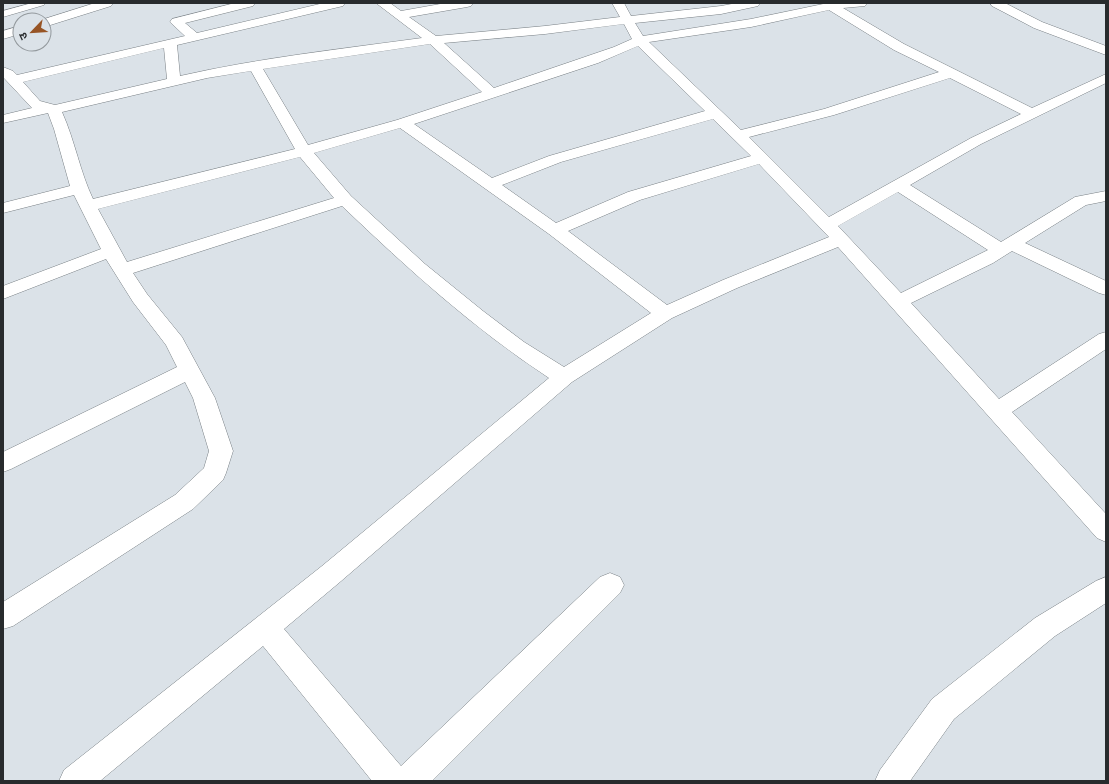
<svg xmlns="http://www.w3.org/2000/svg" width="1109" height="784" font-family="'Golos Text','Noto Sans Devanagari',sans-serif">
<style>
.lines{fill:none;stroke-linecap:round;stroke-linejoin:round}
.lane-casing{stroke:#798085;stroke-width:1}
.street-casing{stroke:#798085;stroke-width:1}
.lane{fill:#fff;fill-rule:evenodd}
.street{fill:#fff;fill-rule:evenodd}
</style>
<rect width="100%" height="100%" fill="#dbe2e8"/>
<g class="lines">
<!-- lane casing -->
<g class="lane-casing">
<path id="lane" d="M32,3h13l-1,2 -41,12v-6z"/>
</g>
<!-- street casing -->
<g class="street-casing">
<path id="street" d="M95,3h18l-2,3 -67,21v-7h-3z
M235,3h20l-2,3 -68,17 12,10 127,-30h21l-2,3 -166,39 3,31c79,-18 161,-27 242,-38l-46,-35h14l11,8 45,-8h27l-2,3 -4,1 -58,10 27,19 109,-10 75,-9 -8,-14h12l7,13 90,-10 16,-3h23l-2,3 -37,8 -86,9 8,13 108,-17 77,-16h39l-2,3 -22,2 61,36 128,64 74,-34v9l-125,61 -71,41 91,57 74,-45 31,-6v10l-20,4 -61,38 81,38v14l-7,-2 -87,-42 -19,12 -82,40 88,96 100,-65 7,-2v17l-94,63 94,102v28l-9,-4 -259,-291 -101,41 -65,30 -100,64 -232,200 -56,47 117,137 199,-189 10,-4 10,4 4,8 -4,8 -188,188h-60l-109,-135 -163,135h-41l5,-11 258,-204 227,-188c-76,-50 -141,-109 -207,-172l-209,67 14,21 35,43 33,61 18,53 -7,22 -3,7 -30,29 -180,117 -10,3v-27l172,-107 29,-27 5,-17 -16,-53 -8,-16 -174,87 -8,3v-20l174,-85 -11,-22 -33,-43 -27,-43 -103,40v-13l98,-37 -27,-54 -71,18v-10l67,-17 -16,-57 -6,-16 -45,10v-8l29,-7 -29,-31v-10l10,4 4,4 168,-39 -15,-14 2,-3zM829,10l65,40 45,22 -115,37 -83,21 -92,-88 102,-15zM624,24l8,15 -18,8 -120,41 -50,-45 101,-9zM430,44l52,48 -85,28 -89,25 -45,-76zM638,46l67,65 -156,45 -57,22 -78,-54 184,-61zM164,48l3,31 -112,26 -15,-4 -17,-19zM251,71l44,78 -202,50c-13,-27 -18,-58 -31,-87l145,-34zM950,78l71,36 -50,24 -142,79 -80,-80 85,-22zM713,119l38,37 -123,36 -72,31 -54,-38 59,-23zM400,128l149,106 102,79 -87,54 -40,-25 -41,-31 -58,-47 -74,-68 -37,-43zM300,157l34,41 -207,64 -29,-53zM759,164l70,73 -106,43 -56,25 -99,-74 72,-31zM898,192l90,58 -87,43 -63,-67z
M990,3h15l37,19 64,24v9l-72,-27 -42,-22z
M20,26v8l-17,5v-8z
M1106,577v26l-51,33 -101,83 -44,62h-35l5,-11 52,-71 103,-81 61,-37z"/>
</g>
<!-- lane -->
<use href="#lane" class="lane"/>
<!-- street -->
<use href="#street" class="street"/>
</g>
<!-- border -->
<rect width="1109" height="784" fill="none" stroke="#282b2d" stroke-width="8"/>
<!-- north arrow -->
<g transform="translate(32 32) rotate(245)"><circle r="19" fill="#dbe2e8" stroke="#93999d"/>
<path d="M0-3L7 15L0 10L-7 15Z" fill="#975425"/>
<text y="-6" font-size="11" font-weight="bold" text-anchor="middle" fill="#282b2d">उ</text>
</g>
</svg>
